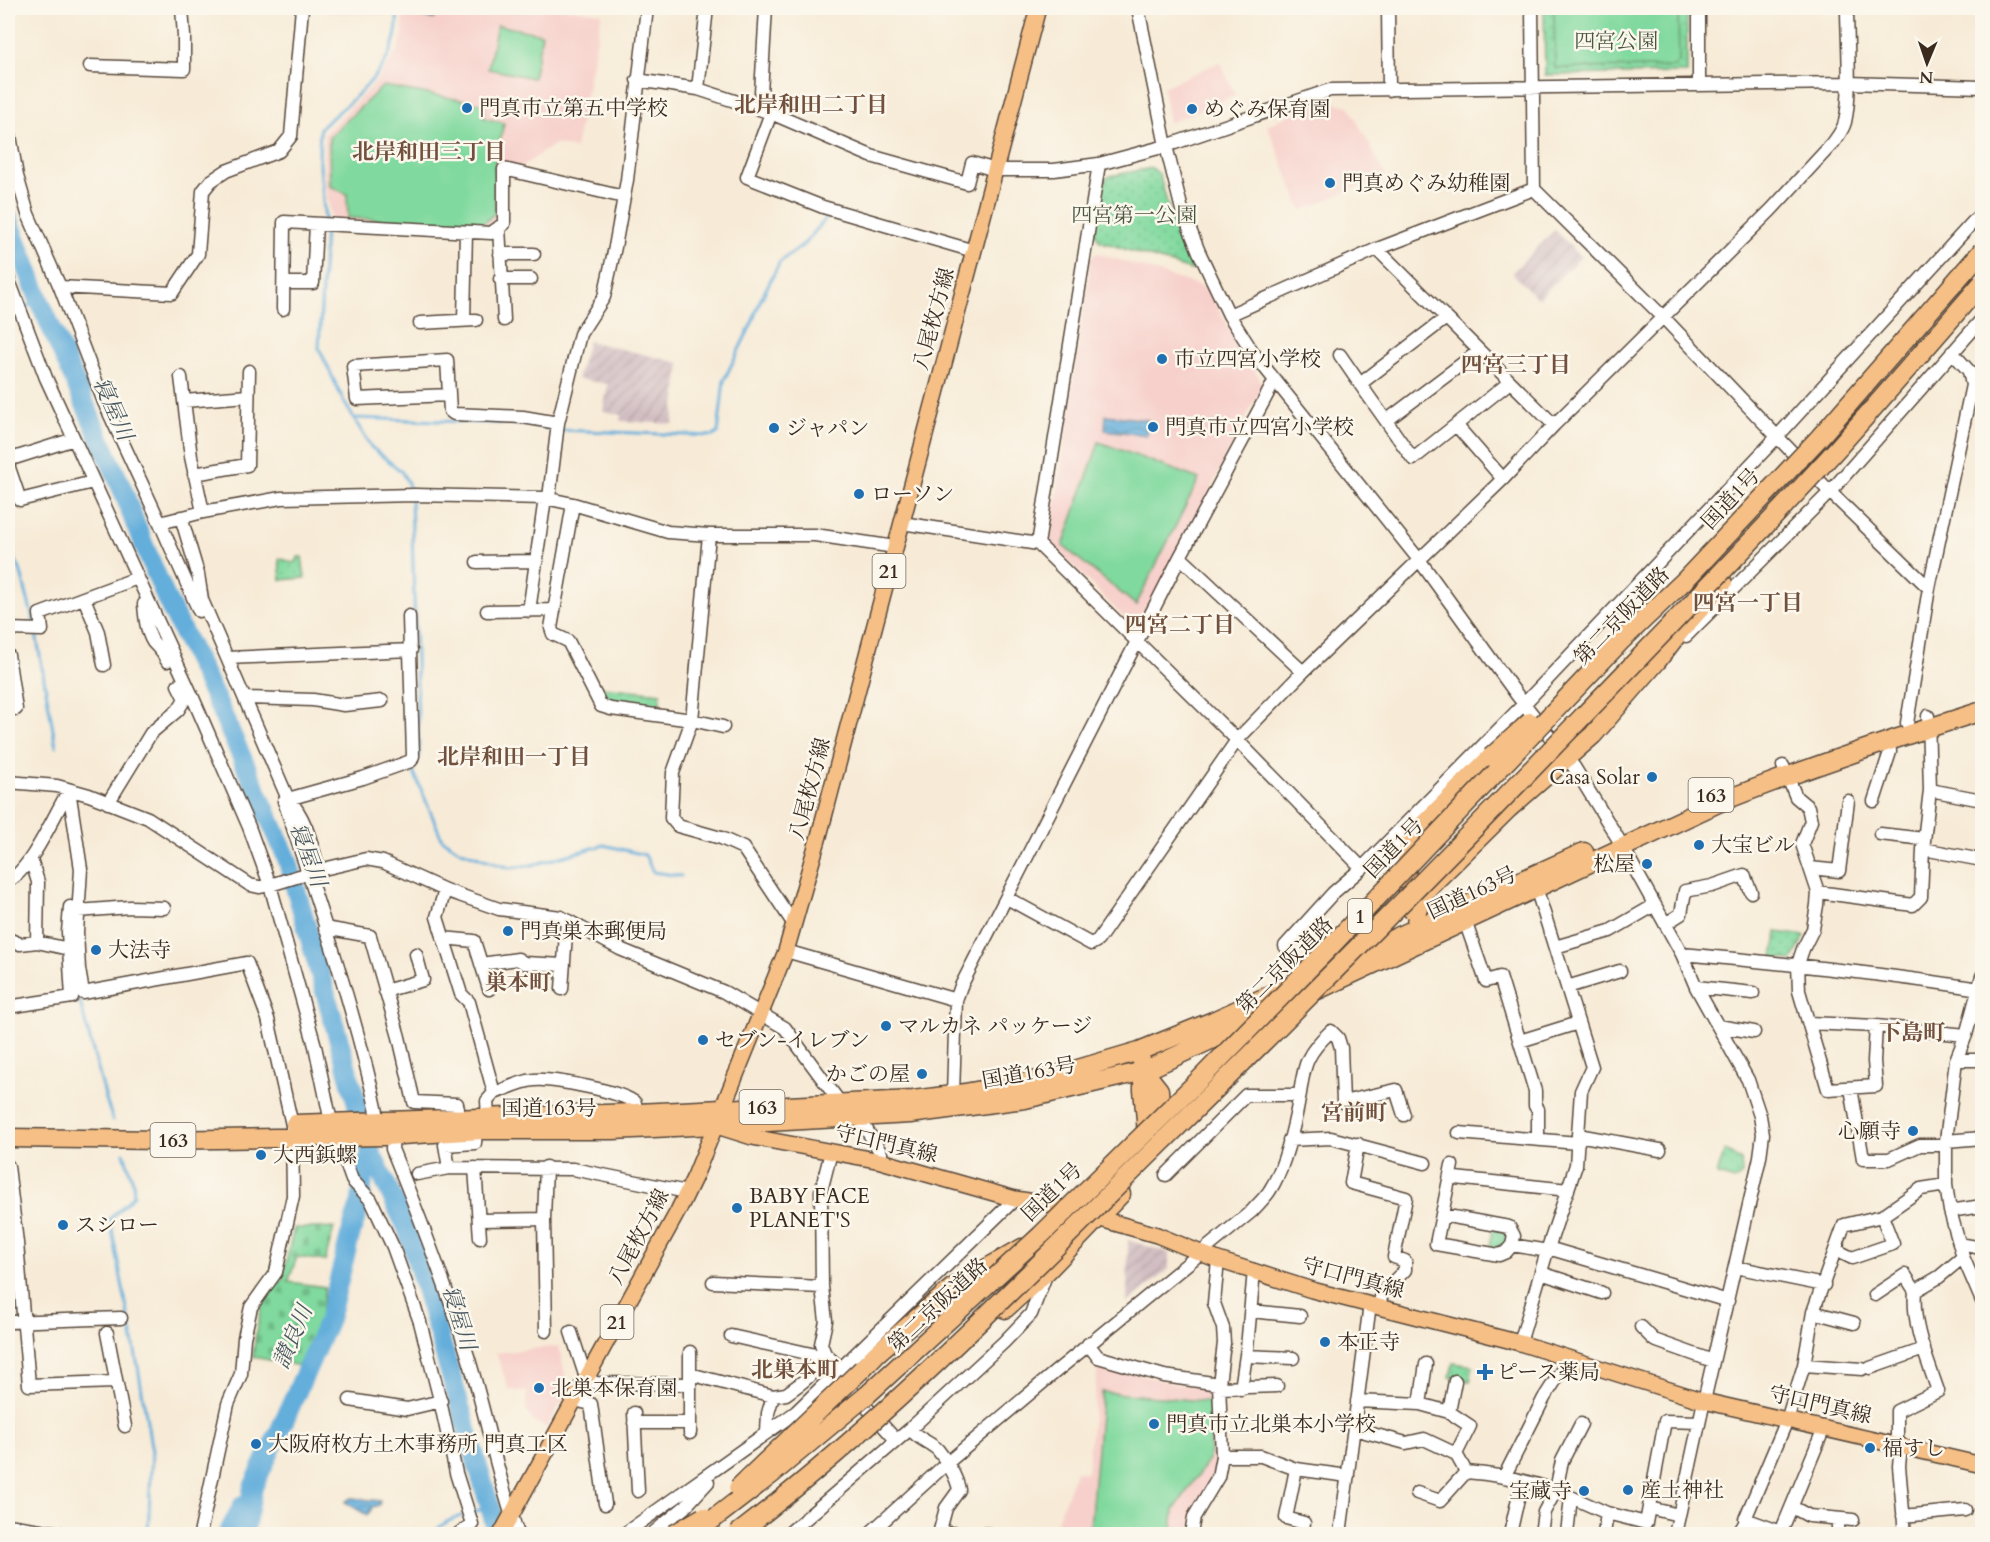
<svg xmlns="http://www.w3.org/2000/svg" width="1990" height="1542" font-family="Cardo,'Noto Serif JP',serif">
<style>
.built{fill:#f7d0cb}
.industrial{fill:url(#industrial-furrows)}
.grass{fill:url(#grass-dots);stroke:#5e825e;stroke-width:1.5}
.cemetery{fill:url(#cemetery-stones);stroke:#5e825e;stroke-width:1.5}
.garden{fill:#80d99e;stroke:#5e825e;stroke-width:1.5}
.water{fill:url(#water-waves);stroke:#4f6c7c;stroke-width:1.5}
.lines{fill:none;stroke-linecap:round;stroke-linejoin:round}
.stream{stroke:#63aedb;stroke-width:3}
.river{stroke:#63aedb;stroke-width:20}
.minor-casing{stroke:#57473a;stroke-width:15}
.major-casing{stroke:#57473a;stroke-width:18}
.highway-casing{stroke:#57473a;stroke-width:21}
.minor{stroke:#fff;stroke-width:12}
.major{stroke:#f5bf86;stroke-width:15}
.highway{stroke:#f5bf86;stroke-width:18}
.highway-bridge-casing{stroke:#57473a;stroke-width:21;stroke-linecap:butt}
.highway-bridge{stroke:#f5bf86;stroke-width:18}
.poi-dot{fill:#1f6fb2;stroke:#fbf7ec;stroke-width:2}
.labels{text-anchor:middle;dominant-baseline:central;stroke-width:5;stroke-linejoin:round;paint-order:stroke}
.shield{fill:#fbf7ec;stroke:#75685c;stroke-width:1.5}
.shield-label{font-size:20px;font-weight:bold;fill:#3b2a1e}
.park-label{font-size:21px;fill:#4c563e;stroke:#fbf7ec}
.poi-label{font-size:21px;fill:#3b2a1e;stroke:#fbf7ec;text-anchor:start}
.street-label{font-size:21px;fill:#3b2a1e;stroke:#fbf7ec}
.neighbourhood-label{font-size:22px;font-weight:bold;fill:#71513e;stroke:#fbf7ec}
.water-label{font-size:22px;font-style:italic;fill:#495860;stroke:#fbf7ec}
</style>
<defs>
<pattern id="industrial-furrows" width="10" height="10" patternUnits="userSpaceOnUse" patternTransform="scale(1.5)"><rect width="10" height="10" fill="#d2bec2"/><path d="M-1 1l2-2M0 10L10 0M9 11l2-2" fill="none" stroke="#b5a3a6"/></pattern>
<pattern id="grass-dots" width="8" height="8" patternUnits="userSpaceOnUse" patternTransform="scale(1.5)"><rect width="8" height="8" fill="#80d99e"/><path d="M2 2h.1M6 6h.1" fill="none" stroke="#70ba88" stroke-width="1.8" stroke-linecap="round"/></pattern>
<pattern id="cemetery-stones" width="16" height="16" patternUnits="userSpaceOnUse" patternTransform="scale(1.5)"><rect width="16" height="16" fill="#80d99e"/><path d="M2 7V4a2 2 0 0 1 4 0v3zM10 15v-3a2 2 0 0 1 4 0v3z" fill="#70ba88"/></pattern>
<pattern id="water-waves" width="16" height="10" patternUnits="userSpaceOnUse" patternTransform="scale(1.5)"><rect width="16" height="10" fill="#63aedb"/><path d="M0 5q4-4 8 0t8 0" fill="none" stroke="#538eb1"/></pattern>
</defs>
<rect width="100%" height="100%" fill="#fbf7ec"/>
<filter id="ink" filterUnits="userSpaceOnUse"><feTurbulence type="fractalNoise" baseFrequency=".0167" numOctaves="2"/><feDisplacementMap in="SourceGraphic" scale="12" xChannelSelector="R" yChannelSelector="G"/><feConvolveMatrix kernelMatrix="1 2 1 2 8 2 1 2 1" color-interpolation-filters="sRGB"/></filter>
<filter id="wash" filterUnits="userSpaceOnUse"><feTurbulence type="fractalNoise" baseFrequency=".008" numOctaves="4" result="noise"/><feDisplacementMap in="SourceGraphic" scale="24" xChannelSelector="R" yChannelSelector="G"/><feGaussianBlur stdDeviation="1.35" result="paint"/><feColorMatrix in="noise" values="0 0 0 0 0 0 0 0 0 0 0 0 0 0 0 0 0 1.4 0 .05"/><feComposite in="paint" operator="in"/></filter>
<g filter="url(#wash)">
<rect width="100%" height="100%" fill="#f7ebd7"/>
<!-- built -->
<path class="built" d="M311,8h78v7l-78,-4z
M402,8h161l39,5 -27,136 -20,-5 -34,23 -22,-5v57l-9,9 -158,-8 -7,-33 -1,-53 53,-53 22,-33 4,-16z
M1220,62l15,33 -66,28 -6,-36z
M1323,100l26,6 36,68 -83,37 -35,-86z
M1098,253l108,35 57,96 -119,238 -14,2 -80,-82 41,-285z
M559,1346l7,33 6,6 -26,43 -13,-7 -7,-12 1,-17 -18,-2 -13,-37z
M1098,1365h11l66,19 34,3 5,5 2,65 -1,20 -27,57h-136l24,-63 11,2z"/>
<!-- industrial -->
<path class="industrial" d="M1555,230l26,27 -43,42 -26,-26z
M588,341l92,22 -7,61 -53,-3 1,-6 -18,-4 5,-27 -31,-5z
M1128,1240l41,13v16l-42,34z"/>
<!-- grass -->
<path class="grass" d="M1544,8h143v65l-142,2z
M1152,168l7,6 11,39 24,50 -3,7 -91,-29 -5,-8 7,-50 8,-7z
M298,557h4l3,21 -24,2 -2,-21h4l9,4 5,-2z
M601,687l60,6 -2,14 -51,-5z
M1777,932l28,4 -13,24 -19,-2z
M1725,1150l16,11 1,14 -7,5 -18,-5z
M1493,1228c11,2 14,5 15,15l-5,6h-13z
M1453,1363l20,3 -3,15 -20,-4z"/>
<!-- cemetery -->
<path class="cemetery" d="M294,1228h40l-9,33 -28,-4 -9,25 37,5 -5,34 -20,45 -47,-9 3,-25 7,-30 15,-20 3,1z"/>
<!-- garden -->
<path class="garden" d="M1554,8h124l1,54 -5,5 -119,1z
M497,25l45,9 -9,44 -45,-9z
M383,86l102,18 -1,14 20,5 -9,39v51l-13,12 -134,-7 -1,-24 -17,-8 -1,-49z
M1099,442l100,37 -63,126 -73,-59z
M1102,1392l112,10 -5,57 -35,51 -2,24 -82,-6z"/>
<!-- water -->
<path class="water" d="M414,8h22l-2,11 -21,-4z
M1106,415l42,5 -1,15 -42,-5z
M351,1498l29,3 -1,4 -6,2 -6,8 -22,-13z"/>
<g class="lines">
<!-- stream -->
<path class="stream" d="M325,221l-6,-66 1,-27c38,-34 82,-63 77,-120
M325,227l-6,121 24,52 28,47 30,24 7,12 2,8
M24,307l16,-5
M8,309h9
M354,418l173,6 25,5
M559,430l154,6 5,-3 6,-53 28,-57 8,-22 20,-39 24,-18 28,-32
M411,498l8,258 -7,12 30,71 17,11 50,18 23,-3 72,-20 41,10 8,17 28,4
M8,546l12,23 15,58
M36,633l20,114
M78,995l29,108 6,17
M124,1153l9,29 1,13 -24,24 28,148 14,85 -4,82
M471,1513l18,-6
M434,1534c7,-11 18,-15 30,-19"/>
<!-- river -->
<path class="river" d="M8,217l32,85 84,191 12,33 30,72 51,104 70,156 84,295 36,75 91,306
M228,1534l15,-29
M244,1534l9,-47 26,-55 50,-113 21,-83 11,-35 2,-25 8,-23"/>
</g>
</g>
<g filter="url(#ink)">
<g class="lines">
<!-- minor casing -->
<g class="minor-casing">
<path id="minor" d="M766,8l-5,85 10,20 -24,64 76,30 151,44
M1388,8l1,82
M1532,8l2,181 129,128 167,175 99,96
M1699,8v77
M90,66l94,3v-33l-2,-28
M637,80l61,9 73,24 100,43 96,27 5,-20 23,7h59l45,-6 67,-18 -28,-138
M698,89l9,-81
M8,124l9,52 11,38 32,73 44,115 56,121 43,-11 78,-14 134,-3 130,3 28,6 95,28 41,3h106l80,12
M499,227l5,93
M1377,249l177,176
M500,254h34
M8,278l38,100 147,320 56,129 21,58 45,161 16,76 21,58 19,20 22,47 27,75 19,74 17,77 16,51 -14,10
M500,279h31
M284,283h29l3,-59
M60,287l112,6 26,-39 5,-63 8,-10 15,-10 53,-20 12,-15 11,-128
M283,309l1,-87 207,11 13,-9v-55l120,28
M1229,315l148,-66 157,-60
M1446,318l-86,66 53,75 97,-77
M464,320l2,-88
M420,323l56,-3
M1340,355l20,29
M181,377l10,80 12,55
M449,395l-92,4 -4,-33 94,-6 3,51 4,3 69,3 35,6
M184,401l64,-5
M1386,421l93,-70
M1456,425l47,54
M8,460l66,-21
M8,465l12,35 73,-18
M194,474l53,-9 2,-94
M549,498l9,-75 22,-89 24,-37 11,-50 12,-67 20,-172
M573,504l-22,124 2,6 15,7 33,65 10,3 81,11 31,7
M181,517l17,57 4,26 86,199 -4,2c35,104 72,213 95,320
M160,523l39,88
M902,523l136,21 199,196 125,128
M709,535l-17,185 -19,53 -2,45 7,8 43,12 22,10 50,75
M1038,544l61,-380
M1180,557l123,115
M477,562l60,-1
M84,598l14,34 6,33
M144,604c1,12 2,27 9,38 6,7 10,9 14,19
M487,611l67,-1
M529,611l16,-113
M8,629l34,1 -2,-16 92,-34
M1686,636l144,-144 152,-173
M8,655l8,54
M227,658l184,-8
M245,698l68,2 31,5 38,-4
M1907,723l22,-135 43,-203 -3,-14 -17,-19
M1783,766l13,31 12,10 3,14 -9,23 16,48 -1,13 -4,24 -10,20 -5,15 1,27 29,98 48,-3 -2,-25 2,-35
M8,782l49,4 32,9 59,23 102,67 9,2 11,-2 49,-15 47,-11 17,3 62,28 54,19 62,8 59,32 104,43 61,36 56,76 17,12 23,37v8
M69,790l12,79 -4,63 2,37 4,24 164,-30 21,56 24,106 1,71 -17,76 -25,35 -7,31 -3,36 -13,30 -28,130
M1930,790l52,10
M288,799l75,-21 48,-17 2,-5 -4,-140
M288,799c18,17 24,47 31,71
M1874,801l16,-49 -1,-12
M108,803l43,-70 27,-23 7,-11 -7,-14
M1398,832c-4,17 -6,32 1,48
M1880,834l44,5
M1923,849l59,11
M31,859l7,23 -1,60
M1810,868l29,3 9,-70
M8,881c23,-11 46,-66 61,-91
M445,890l-8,27 24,77 8,8 25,91 -7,8 1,16
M1818,892l95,13 8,-8 2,-48 7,-59 -2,-74
M1007,898l84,46 7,-4 139,-200 66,-68 200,-193 51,-54 217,-215 62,-67c5,-7 10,-13 12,-21 7,-31 2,-82 2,-114
M78,911l52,-4 34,1
M1465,921l21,60 14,-4 35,114v15l3,3v30
M1665,924l16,-10 4,-23 27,-5 32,-11 7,17
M325,928l45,8 29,101 15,65 43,2 3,15
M443,938l31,3 15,48
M8,939l12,5 17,-2 32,7
M1285,946l48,-53 29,-25 163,-165 251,-265 206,-226
M1555,947l55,-16 45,-26
M786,951l170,49
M1682,954c100,9 198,19 297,35
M481,964l37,-5 6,4 40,2
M1982,976l-16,59 -10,25 -10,81v44l4,26 13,46 19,44
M1567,987l53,-16
M1696,987l57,6
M562,989l5,-69
M385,991l38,-11 -7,-26
M8,1007l64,-10 -4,-65 2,-25
M1809,1023l67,3 90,9
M1718,1026l36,6
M1520,1041l58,-18
M1956,1060h26
M1851,1088l12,71h26l31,-14h26
M494,1093c12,-4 27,-12 40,-13 17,-2 91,12 101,23l1,10
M953,1095l3,-95 5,-14 219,-429 95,-177
M1459,1133l119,10
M393,1134l-1,15c27,66 53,133 74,201 20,61 30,124 52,184
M1578,1135l82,15
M1289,1140l42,-2 94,25
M1946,1141l36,-3
M1358,1144l-7,39 55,15 -12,59 11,4v9l-23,23 -3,14
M831,1152l-10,39 1,96 4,34 -5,23 4,10 12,11 5,15 54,60
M1452,1165l-16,79 63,11 7,-3 6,-7 36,6
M8,1166l9,77 12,142 86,-3
M546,1167l-2,52 2,112
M449,1168l-4,-23 30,-2 1,-12
M475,1168l5,70
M417,1174l32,-6 124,1 114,23
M1166,1175l80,-80h53
M1455,1178l113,12
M1950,1211l32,-5
M1442,1215l67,12 5,9 -2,9
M479,1220l65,-1
M1959,1244l23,4
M1548,1248l180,53
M1836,1250l16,8 41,-14 -11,-28
M1218,1260l-4,43 9,25 1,15 -5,41
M1735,1267l89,18
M1541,1273l61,20
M713,1282l109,5
M1875,1295l30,-20 10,16 24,-14 24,-20
M1251,1311l49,5
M1813,1312l41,11
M8,1322l113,-4
M1641,1327l13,13 59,21
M571,1332l15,46 10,5 94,1
M107,1333l18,93
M731,1336l89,20 5,-2
M1520,1343l28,-95 28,-83 5,-74 11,-24 -58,-186
M1088,1344l10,13 66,19 55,8 3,72 -4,21 -24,40 -3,17
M1246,1356l47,2
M1804,1365l58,4
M1870,1368l54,-19
M690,1374l83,22 13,-2c16,-12 28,-17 34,-38
M1219,1388l58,-2
M1241,1389l6,-41 7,-78
M350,1400l57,9 34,-8
M574,1400l17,4 14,100
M1357,1401l63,3 29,8 21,14 -14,28
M1420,1404l6,-40
M1449,1412l6,-31
M634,1413l4,78
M634,1423h56
M1824,1428l-43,104 -36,-13 42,-99 17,-55 9,-53 31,-87 38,-9 39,-27 25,-4
M910,1429c9,11 20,13 28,21 8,10 19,27 21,40l-13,18 -7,26
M1354,1429l52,14 18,-4 32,15 10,18c37,3 71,10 105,25l-4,37
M767,1432l1,-19 5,-17
M690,1433v-81
M1897,1444v-33l41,-20c-11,-33 -26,-65 -23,-100
M1901,1445l-2,21 6,68
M1222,1456h39l35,13 52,7
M1296,1469l-10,49 18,5 -2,11
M1505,1475l39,-77 25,-39
M1417,1493l23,8 26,-29
M1571,1497l36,16 -3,21
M1792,1507l17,9 44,4
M1649,1508l30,7
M1607,1513l39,10 19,-102 34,1
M1903,1516l62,-6
M8,1525l58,9
M939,1533l50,1
M624,1534l172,-122 219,-213
M652,1534l33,-27 23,-25
M788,1534l122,-105 94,-87 27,-28 15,-39
M869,1534l77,-70 108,-91 198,-162c6,-7 14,-14 18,-21 14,-21 22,-56 27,-80 8,-38 2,-50 34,-79l7,7 3,10 2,54 53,-12 8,25
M1340,1534l30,-230
M1510,1534l12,-53
M1541,1534l3,-22 12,-22 6,-29 19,-37
M1675,1534l29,-133 56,-244 3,-23 -3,-18 -12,-36 -52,-93 -14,-33 -65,-117 -43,-70 -57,-72 -97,-134 -166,-207 -25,-39 -30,-63 -17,-42 -16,-64 164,-56 518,-7 134,4
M1738,1534l9,-14
M1838,1534v-14"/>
</g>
<!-- major casing -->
<g class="major-casing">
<path id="major" d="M720,1127l32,10 129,24 134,38 33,5 109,31 61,25 94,30 208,53 184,58 278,64
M501,1534l177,-323 17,-35 91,-225 33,-115 219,-828"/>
</g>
<!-- highway casing -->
<g class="highway-casing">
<path id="highway" d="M1411,909c-5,-24 -8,-51 1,-73l79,-79
M1419,936l-3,-8 1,-18 9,-20 82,-81 85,-74 64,-74 23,-30 43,-48
M1144,1071l15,19 3,40
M295,1124l341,-11 277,-13 40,-5 91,-16 95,-28 74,-30 371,-169
M8,1138l153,2 224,-4 97,-6h131l101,-5 196,-11 115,-15 119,-28 574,-268c87,-35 175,-64 264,-92
M1121,1172c32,-35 26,-37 22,-82 0,-10 1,-18 -1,-28
M1005,1309l42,-38 74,-77
M862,1369l14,-15 76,-66 70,-40"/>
</g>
<!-- minor -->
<use href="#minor" class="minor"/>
<!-- major -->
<use href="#major" class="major"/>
<!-- highway -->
<use href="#highway" class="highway"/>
<!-- highway-bridge casing -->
<g class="highway-bridge-casing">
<path id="highway-bridge" d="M1491,757l39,-35
M738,1488l124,-119
M674,1534l29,-17
M694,1534l78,-60 95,-79 174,-160 157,-154 133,-135 289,-304 66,-63 133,-141 163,-187
M737,1534c151,-115 282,-251 417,-384 146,-143 290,-289 431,-436 84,-87 169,-174 251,-264 49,-55 98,-111 146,-167"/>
</g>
<!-- highway-bridge -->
<use href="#highway-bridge" class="highway-bridge"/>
</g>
</g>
<!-- markers -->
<g class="poi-dot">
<circle cx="467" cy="108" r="6"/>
<circle cx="1192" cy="109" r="6"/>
<circle cx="1330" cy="183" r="6"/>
<circle cx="1162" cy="359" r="6"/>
<circle cx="1153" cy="427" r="6"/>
<circle cx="774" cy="428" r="6"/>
<circle cx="859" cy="494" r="6"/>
<circle cx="1652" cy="777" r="6"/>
<circle cx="1699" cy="845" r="6"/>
<circle cx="1647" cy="864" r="6"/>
<circle cx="508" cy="931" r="6"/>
<circle cx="96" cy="950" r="6"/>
<circle cx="886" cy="1026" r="6"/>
<circle cx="703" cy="1040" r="6"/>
<circle cx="922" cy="1074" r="6"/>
<circle cx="1913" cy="1131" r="6"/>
<circle cx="261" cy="1155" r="6"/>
<circle cx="737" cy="1208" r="6"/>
<circle cx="63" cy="1225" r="6"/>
<circle cx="1325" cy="1342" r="6"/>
<path d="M1482 1363h6v6h6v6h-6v6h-6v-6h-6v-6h6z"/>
<circle cx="539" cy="1388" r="6"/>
<circle cx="1154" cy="1424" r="6"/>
<circle cx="256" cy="1444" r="6"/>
<circle cx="1870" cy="1448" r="6"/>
<circle cx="1628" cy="1490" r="6"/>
<circle cx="1584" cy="1491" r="6"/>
</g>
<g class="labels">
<!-- shield labels -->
<g class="shield">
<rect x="872.5" y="554" width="33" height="34" rx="4.5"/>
<rect x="1688.5" y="778" width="45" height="34" rx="4.5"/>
<rect x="1348" y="899" width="24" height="34" rx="4.5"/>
<rect x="739.5" y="1090" width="45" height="34" rx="4.5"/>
<rect x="150.5" y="1123" width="45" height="34" rx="4.5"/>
<rect x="600.5" y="1305" width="33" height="34" rx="4.5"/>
</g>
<g class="shield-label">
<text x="889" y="571">21</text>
<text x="1711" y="795">163</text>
<text x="1360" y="916">1</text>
<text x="762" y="1107">163</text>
<text x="173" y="1140">163</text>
<text x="617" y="1322">21</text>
</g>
<!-- park labels -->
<g class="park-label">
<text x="1616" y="41">四宮公園</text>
<text x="1134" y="215">四宮第一公園</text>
</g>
<!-- poi labels -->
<g class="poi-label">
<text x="479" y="108">門真市立第五中学校</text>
<text x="1204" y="109">めぐみ保育園</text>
<text x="1342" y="183">門真めぐみ幼稚園</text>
<text x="1174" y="359">市立四宮小学校</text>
<text x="1165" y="427">門真市立四宮小学校</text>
<text x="786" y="428">ジャパン</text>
<text x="871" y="494">ローソン</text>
<text x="1640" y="777" text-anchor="end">Casa Solar</text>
<text x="1711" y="845">大宝ビル</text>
<text x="1635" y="864" text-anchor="end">松屋</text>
<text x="520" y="931">門真巣本郵便局</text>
<text x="108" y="950">大法寺</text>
<text x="898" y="1026">マルカネ パッケージ</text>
<text x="715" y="1040">セブン-イレブン</text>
<text x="910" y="1074" text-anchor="end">かごの屋</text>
<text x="1901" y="1131" text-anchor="end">心願寺</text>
<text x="273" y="1155">大西鋲螺</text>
<text x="749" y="1196">BABY FACE<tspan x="749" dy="24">PLANET'S</tspan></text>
<text x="75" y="1225">スシロー</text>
<text x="1337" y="1342">本正寺</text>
<text x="1497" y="1372">ピース薬局</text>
<text x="551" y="1388">北巣本保育園</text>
<text x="1166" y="1424">門真市立北巣本小学校</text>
<text x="268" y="1444">大阪府枚方土木事務所 門真工区</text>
<text x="1882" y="1448">福すし</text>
<text x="1640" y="1490">産土神社</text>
<text x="1572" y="1491" text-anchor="end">宝蔵寺</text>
</g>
<!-- street labels -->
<g class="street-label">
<text transform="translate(934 319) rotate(-75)">八尾枚方線</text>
<text transform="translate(1731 499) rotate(-47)">国道1号</text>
<text transform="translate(1622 616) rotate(-46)">第二京阪道路</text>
<text transform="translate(810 789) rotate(-75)">八尾枚方線</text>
<text transform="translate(1394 848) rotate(-46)">国道1号</text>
<text transform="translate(1472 893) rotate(-25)">国道163号</text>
<text transform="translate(1285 965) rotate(-45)">第二京阪道路</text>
<text transform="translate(1029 1073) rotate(-10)">国道163号</text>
<text x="549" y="1108">国道163号</text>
<text transform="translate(886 1144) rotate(13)">守口門真線</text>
<text transform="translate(1052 1192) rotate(-44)">国道1号</text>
<text transform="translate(639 1237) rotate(-62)">八尾枚方線</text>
<text transform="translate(1353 1278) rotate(15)">守口門真線</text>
<text transform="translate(938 1305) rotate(-43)">第二京阪道路</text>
<text transform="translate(1820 1405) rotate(13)">守口門真線</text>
</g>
<!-- neighbourhood labels -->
<g class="neighbourhood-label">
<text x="811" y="105">北岸和田二丁目</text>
<text x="429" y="152">北岸和田三丁目</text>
<text x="1516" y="365">四宮三丁目</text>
<text x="1748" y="603">四宮一丁目</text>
<text x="1180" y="625">四宮二丁目</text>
<text x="514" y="757">北岸和田一丁目</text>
<text x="518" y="983">巣本町</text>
<text x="1912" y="1033">下島町</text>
<text x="1354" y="1113">宮前町</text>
<text x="795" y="1370">北巣本町</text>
</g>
<!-- water labels -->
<g class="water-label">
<text transform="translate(113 409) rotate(66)">寝屋川</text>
<text transform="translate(308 855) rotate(70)">寝屋川</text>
<text transform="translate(459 1318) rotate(73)">寝屋川</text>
<text transform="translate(293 1337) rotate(-67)">讃良川</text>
</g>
</g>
<!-- margin -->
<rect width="1990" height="1542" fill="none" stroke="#fbf7ec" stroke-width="30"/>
<!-- north arrow -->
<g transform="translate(1927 63) rotate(182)" stroke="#fbf7ec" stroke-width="4.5" paint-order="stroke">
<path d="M0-4.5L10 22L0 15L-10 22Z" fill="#3b2a1e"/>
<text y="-9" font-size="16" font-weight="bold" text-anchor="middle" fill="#3b2a1e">N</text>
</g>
</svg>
